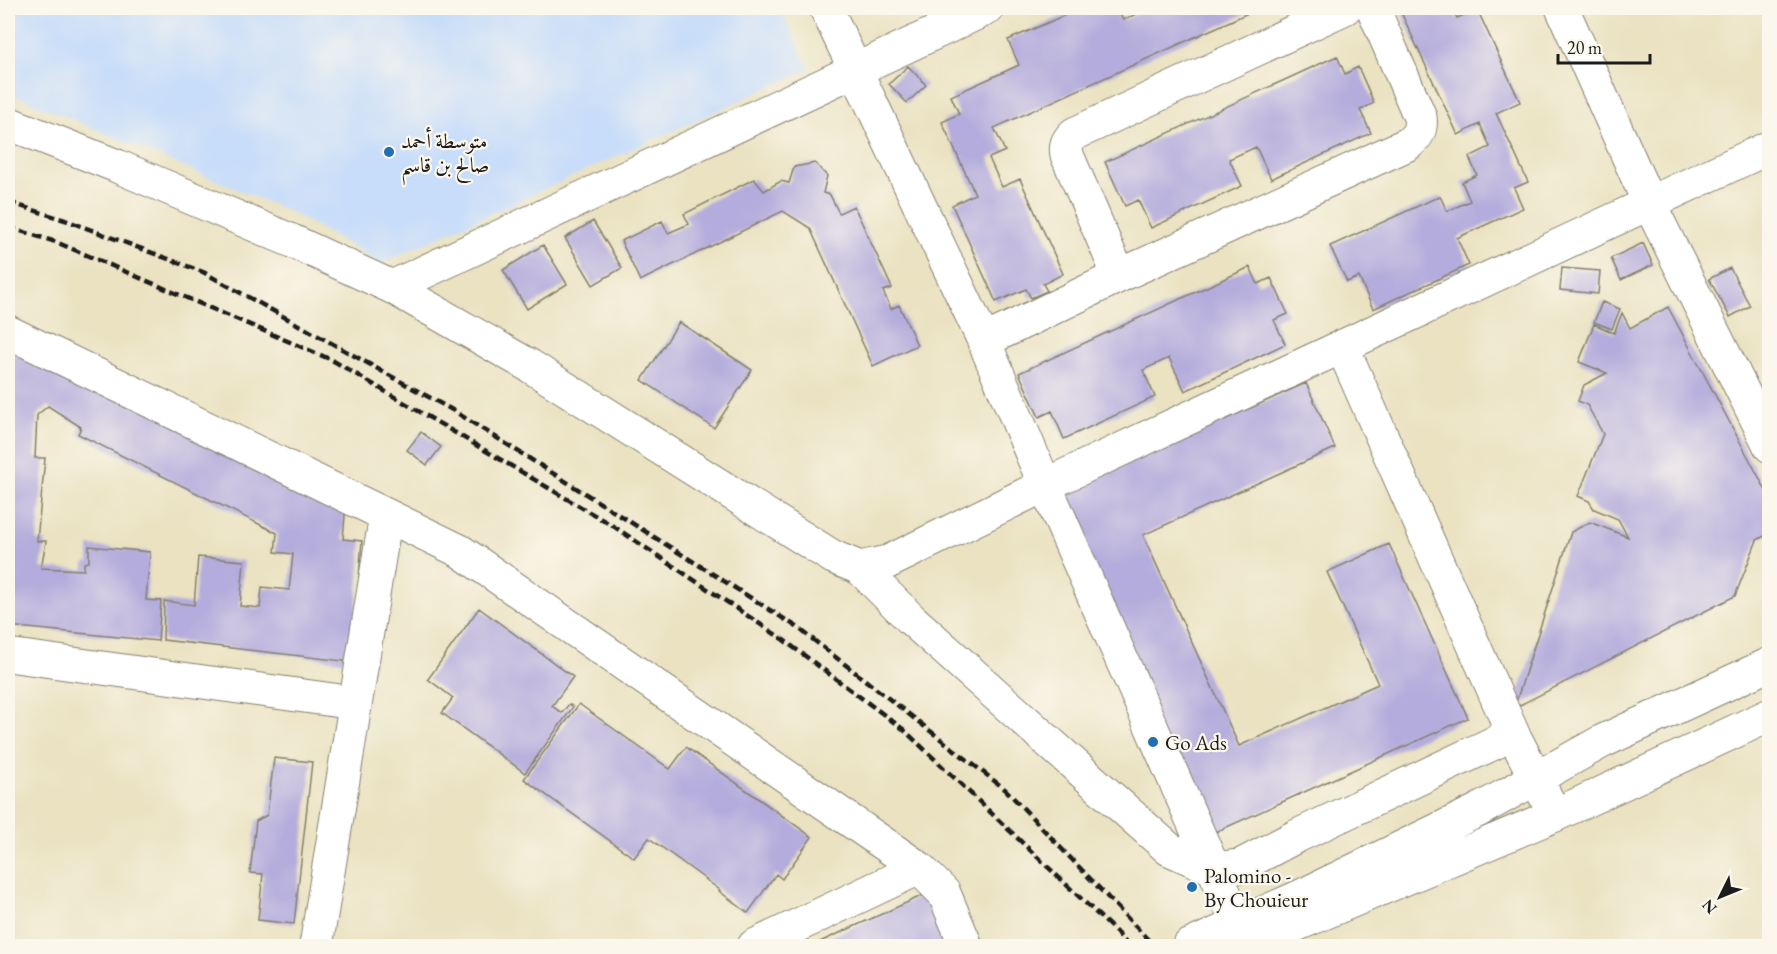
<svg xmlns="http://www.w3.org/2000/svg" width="1777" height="954" font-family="'EB Garamond',Amiri,serif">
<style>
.built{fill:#c8ddf9}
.building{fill:#b4acdc}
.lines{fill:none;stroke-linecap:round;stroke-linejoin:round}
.minor-casing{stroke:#837f6e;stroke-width:35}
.secondary-casing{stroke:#837f6e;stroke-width:35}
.minor{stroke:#fff;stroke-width:33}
.secondary{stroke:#fff;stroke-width:33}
.rail{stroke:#1c1c1c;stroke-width:4.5;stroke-dasharray:9 4.5;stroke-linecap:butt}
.poi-dot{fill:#1f6fb2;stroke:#fbf7ec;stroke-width:2}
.labels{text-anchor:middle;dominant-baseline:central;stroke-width:4.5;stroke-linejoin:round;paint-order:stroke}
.poi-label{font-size:21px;fill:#1c1c1c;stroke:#fbf7ec;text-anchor:start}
</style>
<rect width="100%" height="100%" fill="#fbf7ec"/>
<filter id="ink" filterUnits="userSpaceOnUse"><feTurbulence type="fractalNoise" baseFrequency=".0167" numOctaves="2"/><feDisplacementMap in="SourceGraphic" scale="12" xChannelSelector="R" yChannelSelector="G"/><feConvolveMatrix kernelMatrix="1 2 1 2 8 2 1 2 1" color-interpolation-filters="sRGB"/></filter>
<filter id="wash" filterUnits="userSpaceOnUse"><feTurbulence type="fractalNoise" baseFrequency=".008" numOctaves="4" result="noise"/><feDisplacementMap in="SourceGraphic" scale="24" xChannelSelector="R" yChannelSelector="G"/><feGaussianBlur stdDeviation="1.35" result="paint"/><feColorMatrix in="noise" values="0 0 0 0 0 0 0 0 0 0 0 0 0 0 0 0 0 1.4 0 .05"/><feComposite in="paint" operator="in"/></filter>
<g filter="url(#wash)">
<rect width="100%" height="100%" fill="#eae2c1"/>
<!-- built -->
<path class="built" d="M8,8h772l29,61 -427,194 -92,-51 -282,-120z"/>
<g id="blocks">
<!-- building -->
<path class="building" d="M1081,8h36l6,12 22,-10 -1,-2h115l-265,120 11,23 -16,7 13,29 18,-8 43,95 -20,10 4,7 -16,7 -5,-9 -30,13 -44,-97 23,-11 -33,-72 17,-8 -8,-18 68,-31 -11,-25z
M1399,8h53l5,10 20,-9 43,93 -24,11 32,69 -14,6 9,20 -66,30 12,27 -96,44 -14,-32 -12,5 -17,-36 110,-50 7,15 23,-10 -8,-19 15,-7 -8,-18 21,-10 -10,-23 -22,11z
M1337,56l8,18 13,-7 16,36 -14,7 11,23 -100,46 -15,-32 -27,12 13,27 -91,42 -13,-28 -13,6 -20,-44z
M908,66l18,19 -19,18 -18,-19z
M815,163l12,13 -4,17 7,2 9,18 15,-7 38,82 -9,3 8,18 8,-4 18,40 -44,21 -63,-138 -27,-17 -143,70 -19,-40 41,-20 6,12 21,-9 -5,-10 70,-35 10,12 17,-10 8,2 5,-16z
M593,221l29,47 -29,17 -28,-47z
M1643,243l10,22 -32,15 -10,-22z
M543,245l24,39 -40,25 -24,-39z
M1250,267l8,17 13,-6 17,36 -14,6 11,24 -100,47 -16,-33 -26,12 12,27 -91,42 -12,-28 -13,6 -20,-44z
M1562,268l38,3 -2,23 -38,-4z
M1730,268l20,38 -20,11 -21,-38z
M1602,302l18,7 -8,20 -18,-7z
M1668,307l102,191v35l-13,7 -22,56 -221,112 57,-176 19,-10 38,15 -10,-18 -24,-10 -5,-8 -11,-5 25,-62 -16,-29 -9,-4 6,-16 23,-12 -28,-11 15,-38 20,9 8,-20 8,15z
M679,322l73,48 -38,58 -72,-48z
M27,348l319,155 -3,36 19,2 -10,121 -189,-22 1,-39 30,4 4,-48 46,4 -4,45 20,2 2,-21 27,3 4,-36 -18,-2 2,-19 -199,-99 3,-7 -33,-21 -11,9 -2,43h10l-8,83h9l-5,27 43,2v-7l5,-1v-16l61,6 -4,48 15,1 -3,40 -150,-15v-263l2,-9z
M1306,383l29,65 -192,87 96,211 139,-62 -51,-112 62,-28 79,174 -261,118 -151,-341z
M421,432l20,15 -14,18 -20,-15z
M479,608l94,69 -21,29 10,7 7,-9 4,3 -48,66 -83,-60 11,-15 -25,-19z
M579,704l91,65 16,-22 126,90 -30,42 -6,-5 -28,39 -29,-22 1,-1 -71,-52 -15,20 -110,-79z
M274,758l38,4 -18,162 -36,-4 5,-46 -13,-1 6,-52 11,-6z
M928,893l25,53h-142z"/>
</g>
</g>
<g filter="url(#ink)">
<use href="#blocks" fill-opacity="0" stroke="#837f6e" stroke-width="1.5"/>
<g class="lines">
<!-- minor casing -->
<g class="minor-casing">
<path id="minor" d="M826,8l158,333 61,144 725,-338
M1562,8l87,195 121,243
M8,123l109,43 175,75 100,46 138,79 303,191 27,11 28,-6 157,-77 193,439
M1119,276l-52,-121c-2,-9 0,-14 7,-21l271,-126
M392,287l596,-279
M8,332l378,183
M984,341l135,-65 289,-132c9,-7 14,-14 12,-27l-47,-109
M860,568l51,51 258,230 45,20 26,-3 55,-29 218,-103 -171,-388
M8,655l347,48
M1513,734l42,81
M316,946l70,-431 74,36 459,317 25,25 22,53
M754,946l165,-78"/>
</g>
<!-- secondary casing -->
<g class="secondary-casing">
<path id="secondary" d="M1189,946l110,-49 178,-86 126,-70 167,-77
M1246,946l309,-131 215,-100"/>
</g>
<!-- minor -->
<use href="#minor" class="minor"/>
<!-- secondary -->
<use href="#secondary" class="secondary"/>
<!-- rail -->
<path class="rail" d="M8,202l57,18 138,52 251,139 343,216 209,163 148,156
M8,227l48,15 276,118 281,166 168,112 122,91 211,201 15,16"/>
</g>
</g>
<!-- markers -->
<g class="poi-dot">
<circle cx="389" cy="152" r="6"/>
<circle cx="1153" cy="742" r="6"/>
<circle cx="1192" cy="887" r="6"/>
</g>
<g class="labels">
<!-- poi labels -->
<g class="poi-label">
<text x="401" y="140">متوسطة أحمد<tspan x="401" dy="24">صالح بن قاسم</tspan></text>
<text x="1165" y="742">Go Ads</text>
<text x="1204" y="875">Palomino -<tspan x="1204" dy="24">By Chouieur</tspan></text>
</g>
</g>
<!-- margin -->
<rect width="1777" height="954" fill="none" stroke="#fbf7ec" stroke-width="30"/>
<!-- north arrow -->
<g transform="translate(1720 897) rotate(227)" stroke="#fbf7ec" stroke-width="4.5" paint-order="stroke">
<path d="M0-4.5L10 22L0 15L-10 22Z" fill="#1c1c1c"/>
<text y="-9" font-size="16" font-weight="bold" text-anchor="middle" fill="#1c1c1c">N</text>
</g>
<!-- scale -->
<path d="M1558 54v9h92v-9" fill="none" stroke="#1c1c1c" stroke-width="3"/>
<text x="1567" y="54" font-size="18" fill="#1c1c1c" stroke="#fbf7ec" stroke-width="4.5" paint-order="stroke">20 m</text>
</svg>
